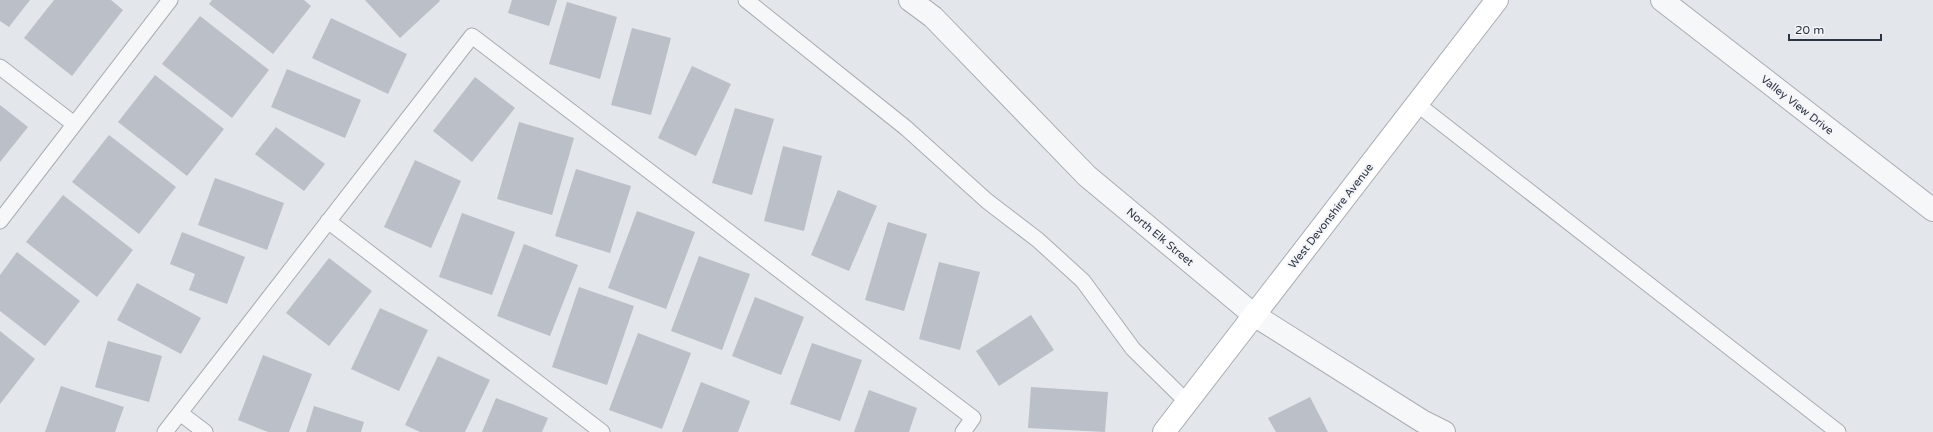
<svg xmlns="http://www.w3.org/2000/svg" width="1933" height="432" font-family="'Varela Round',sans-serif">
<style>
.building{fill:#bbbfc7}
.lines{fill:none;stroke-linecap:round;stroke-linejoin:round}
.lane-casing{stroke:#a8adb4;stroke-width:17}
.street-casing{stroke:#a8adb4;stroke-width:24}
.secondary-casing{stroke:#a8adb4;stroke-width:24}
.lane{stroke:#f6f7f9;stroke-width:15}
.street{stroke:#f6f7f9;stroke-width:22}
.secondary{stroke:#fff;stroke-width:22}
.labels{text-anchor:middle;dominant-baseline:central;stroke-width:4;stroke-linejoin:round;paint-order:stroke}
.street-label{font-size:11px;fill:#2c3341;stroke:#f3f5f8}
</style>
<rect width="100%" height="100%" fill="#e3e6ea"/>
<!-- building -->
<path class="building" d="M0,0h30l-21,27 -9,-6z
M54,0h57l12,10 -51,66 -48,-38z
M212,0h92l7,6 -38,48 -64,-50z
M365,0h74l1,1 -40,37z
M512,0h45l-8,26 -41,-13z
M567,2l50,15 -17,62 -51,-15z
M200,16l69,54 -37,48 -70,-54z
M331,18l76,36 -19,40 -76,-36z
M632,28l39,10 -20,77 -40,-10z
M692,66l39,18 -35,72 -38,-18z
M287,69l74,31 -16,38 -74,-31z
M155,75l69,54 -37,47 -69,-54z
M475,77l40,31 -43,54 -39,-31z
M0,105l28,22 -28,35z
M735,108l39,11 -22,76 -40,-12z
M519,122l55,16 -22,77 -55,-16z
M276,127l49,37 -21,27 -49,-37z
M109,135l67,52 -37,47 -67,-52z
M783,146l39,10 -18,75 -40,-10z
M415,160l46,21 -30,67 -47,-21z
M576,169l55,17 -21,67 -55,-17z
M215,178l69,25 -17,47 -69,-25z
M838,190l39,16 -28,65 -38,-16z
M63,195l70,55 -36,47 -71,-55z
M637,211l58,21 -29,77 -58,-21z
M462,213l53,19 -23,63 -53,-18z
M888,222l39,12 -23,77 -39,-11z
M182,232l63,25 -18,47 -38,-14 6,-16 -25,-10z
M524,244l54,21 -28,71 -53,-20z
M17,252l63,49 -35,45 -45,-35v-36z
M699,256l51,18 -28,76 -51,-19z
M329,258l43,33 -43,55 -43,-33z
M939,262l41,10 -20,78 -41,-11z
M137,283l64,35 -20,36 -64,-34z
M579,287l55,19 -27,79 -55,-18z
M755,297l49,20 -23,58 -49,-19z
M380,308l48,22 -29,61 -48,-22z
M1031,315l23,35 -55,36 -23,-35z
M0,331l35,28 -35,45z
M638,333l53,20 -29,76 -53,-19z
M108,341l54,15 -13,46 -54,-15z
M812,343l50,17 -22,61 -50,-17z
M263,355l49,19 -23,58h-21l-30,-12z
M438,356l52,24 -25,52h-45l-15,-7z
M701,382l49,19 -12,31h-56z
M61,386l63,21 -9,25h-70z
M1031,387l77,5 -3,40 -77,-4z
M869,390l48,18 -8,24h-55z
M1310,397l18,35h-52l-8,-14z
M496,398l52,20 -6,14h-60z
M314,406l50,16 -3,10h-55z"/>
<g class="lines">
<!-- lane casing -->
<g class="lane-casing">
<path id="lane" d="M746,0l160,128 81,73 51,39 45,41 50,68 54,53
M0,67l74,57
M1417,104l421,328
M0,221l170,-221
M328,221l274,211
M180,413l25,19
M165,432l307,-396 501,382 -10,14"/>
</g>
<!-- street casing -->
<g class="street-casing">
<path id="street" d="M910,0l23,17 154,159 167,139 168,106 22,11
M1662,0l271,210"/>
</g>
<!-- secondary casing -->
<g class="secondary-casing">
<path id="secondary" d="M1164,432l333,-432"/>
</g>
<!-- lane -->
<use href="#lane" class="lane"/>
<!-- street -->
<use href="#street" class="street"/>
<!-- secondary -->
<use href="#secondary" class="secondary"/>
</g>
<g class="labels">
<!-- street labels -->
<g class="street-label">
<text transform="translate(1797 105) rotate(38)">Valley View Drive</text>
<text transform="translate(1331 216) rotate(-52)">West Devonshire Avenue</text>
<text transform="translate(1160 237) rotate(40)">North Elk Street</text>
</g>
</g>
<!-- scale -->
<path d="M1789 34v6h92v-6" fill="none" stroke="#2c3341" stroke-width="2"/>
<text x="1795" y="34" font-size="12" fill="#2c3341" stroke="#f3f5f8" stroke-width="3" paint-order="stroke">20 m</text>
</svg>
